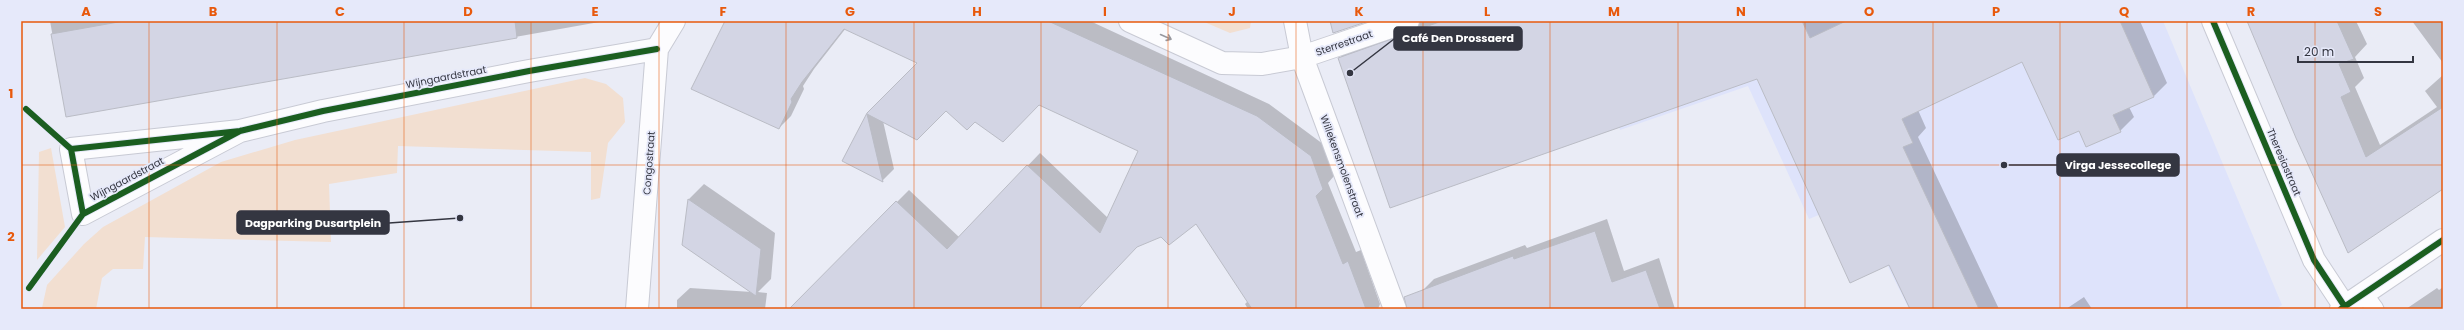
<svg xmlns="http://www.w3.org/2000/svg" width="2464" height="330" font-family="Poppins,sans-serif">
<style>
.built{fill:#dee3fb}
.green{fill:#f2dfd1}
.shadow{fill:#0003}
.building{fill:#d3d5e4;stroke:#babcc5}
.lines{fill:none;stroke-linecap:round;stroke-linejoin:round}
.lane-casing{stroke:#c8cad4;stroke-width:19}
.street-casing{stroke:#c8cad4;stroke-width:24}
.secondary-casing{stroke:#c8cad4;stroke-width:24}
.lane{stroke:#fcfcfe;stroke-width:17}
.street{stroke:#fcfcfe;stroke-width:22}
.secondary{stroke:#fcfcfe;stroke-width:22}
.cycleway-casing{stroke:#e6e9fa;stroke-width:8}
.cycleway{stroke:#1b5e20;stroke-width:6}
.oneway{stroke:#9899a0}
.grid{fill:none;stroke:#e8590c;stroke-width:1;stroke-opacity:0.55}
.labels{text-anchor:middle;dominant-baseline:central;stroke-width:3.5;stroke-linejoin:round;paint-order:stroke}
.street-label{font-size:10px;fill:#343641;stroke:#e6e9fa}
.leader{fill:none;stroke:#343641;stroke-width:1.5}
.callout-dot{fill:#343641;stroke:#e6e9fa;stroke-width:1.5}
.callout{fill:#343641;stroke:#343641;stroke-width:1.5}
.callout-label{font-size:11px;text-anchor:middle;font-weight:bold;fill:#fff}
.neatline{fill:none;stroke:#e8590c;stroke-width:1.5}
.grid-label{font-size:13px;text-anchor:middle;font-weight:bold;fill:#e8590c}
</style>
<rect width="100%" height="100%" fill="#eaecf6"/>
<!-- built -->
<path class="built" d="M1583,21h580l119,284 -6,4h-367l-54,-109 -46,19 -61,-133 -128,44z"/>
<!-- green -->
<path class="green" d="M1202,21h49l-1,7 -20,5z
M585,78l21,6 17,14 2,24 -17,21 -8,55 -9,2v-48l-193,-6 -1,27 -68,11 2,58 -186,-5 -2,32h-30l-11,9 -6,31 -54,-1 5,-23 37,-41 19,-17 118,-65 74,-22z
M51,148l14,79 -28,33 2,-108z"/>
<!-- shadow -->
<path class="shadow" d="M50,21h555l-538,95z
M727,21h363l179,83 54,40 11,32 -6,7 28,69 5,-2 19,54 -2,5h-130l-3,-5 3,-3 -52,-79 -59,24 -60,63h-287l119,-119 50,47 81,-84 68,65 31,-68 -100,-46 -64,17 -29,-11 -63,11 11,48 -11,11 -40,-20 25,-46 50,-51 -72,-35 -32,41 -11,17 1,3 -13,27 -12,12z
M1420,21h720l27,62 -13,13 -25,11 5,10 -14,14 -41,-1 -56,-69 -105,49 8,18 -8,9 81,172h-88l-21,-46 -133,-185 -417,-20 13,-14z
M2248,21h108l11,23 -12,13 9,21 -9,9 25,58 57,-38 -12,-16 18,-16v113l-94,63z
M2412,21h31v42z
M704,184l71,49 -4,46 -13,13 9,1 -2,16h-88v-9l13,-12 62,4 -68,-47 5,-46z
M1607,219l17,52 35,-13 16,51h-246l-7,-18 12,-12 91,-34 2,3z
M2443,287v22h-37l31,-21 2,2z
M2084,297l8,12h-26z"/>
<!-- building -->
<path class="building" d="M124,21h391l2,17 -451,79 -15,-83z
M725,21h323l209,95 54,40 12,33 -7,7 27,68 5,-3 18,48h-114l-56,-85 -27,21 -8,-8 -24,10 -59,62h-289l107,-108 51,48 80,-84 73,68 38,-82 -99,-46 -36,37 -28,-20 -8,8 -21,-19 -29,29 -50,-26 16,68 -41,-21 25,-48 50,-50 -73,-34 -42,53 -11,17 1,3 -13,27 -88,-40z
M1330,21h39l-36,12z
M1442,21h360l8,17 36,-17h274l34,76 -41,18 8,17 -35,15 -7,-16 -21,9 -36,-78 -120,57 11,24 -10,4 76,162h-69l-21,-44 -39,18 -93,-204 -367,129 -52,-150z
M2247,21h90l17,38 -15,5 12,28 -10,5 25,60 77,-50v82l-95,64 -52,-115z
M688,199l73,50 -5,47 -74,-51z
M1595,231l17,51 34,-12 14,39h-253l-3,-12 109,-41 1,3z"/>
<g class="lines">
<!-- lane casing -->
<g class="lane-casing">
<path id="lane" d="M2364,294l11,15"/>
</g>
<!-- street casing -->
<g class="street-casing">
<path id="street" d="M1130,21l92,42 40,1 40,-7 106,-36
M1295,21l7,36 93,252
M2213,21l101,239 31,47
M240,131l-157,83 -12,-65 169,-18 83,-20 206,-40 128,-22
M637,309l20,-260 17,-28"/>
</g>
<!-- secondary casing -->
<g class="secondary-casing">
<path id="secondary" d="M2341,309l102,-69"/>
</g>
<!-- lane -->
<use href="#lane" class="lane"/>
<!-- street -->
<use href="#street" class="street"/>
<!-- secondary -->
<use href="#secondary" class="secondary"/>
<!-- cycleway casing -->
<g class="cycleway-casing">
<path id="cycleway" d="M2213,21l101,239 31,47
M26,109l45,40
M240,131l-157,83 -12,-65 169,-18 83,-20 206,-40 128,-22
M29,288l54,-74
M2341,309l102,-69"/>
</g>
<!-- cycleway -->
<use href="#cycleway" class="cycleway"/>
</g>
<!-- one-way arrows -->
<defs><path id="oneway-shaft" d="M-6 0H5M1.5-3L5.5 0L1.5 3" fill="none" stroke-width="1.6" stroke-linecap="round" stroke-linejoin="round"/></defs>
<use class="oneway" href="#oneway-shaft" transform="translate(1166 37) rotate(24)"/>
<!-- grid -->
<path class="grid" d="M149,21v288M277,21v288M404,21v288M531,21v288M659,21v288M786,21v288M914,21v288M1041,21v288M1168,21v288M1296,21v288M1423,21v288M1550,21v288M1678,21v288M1805,21v288M1933,21v288M2060,21v288M2187,21v288M2315,21v288M21,165h2422"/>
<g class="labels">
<!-- street labels -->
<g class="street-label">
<text transform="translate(1344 43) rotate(-19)">Sterrestraat</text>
<text transform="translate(446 77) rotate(-11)">Wijngaardstraat</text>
<text transform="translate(2284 162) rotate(67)">Theresiastraat</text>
<text transform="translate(649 163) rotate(-86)">Congostraat</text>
<text transform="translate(1342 166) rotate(70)">Willekensmolenstraat</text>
<text transform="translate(127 179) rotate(-28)">Wijngaardstraat</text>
</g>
</g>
<!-- callouts -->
<path class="leader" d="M1350 73L1394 39M2004 165L2057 165M460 218L389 223"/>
<g class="callout-dot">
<circle cx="1350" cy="73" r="4"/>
<circle cx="2004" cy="165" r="4"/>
<circle cx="460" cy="218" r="4"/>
</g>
<g class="callout">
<rect x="1394" y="27" width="128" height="23" rx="4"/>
<rect x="2057" y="154" width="122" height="22" rx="4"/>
<rect x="237" y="211" width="152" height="23" rx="4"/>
</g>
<g class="callout-label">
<text x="1458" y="42">Café Den Drossaerd</text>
<text x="2118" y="169">Virga Jessecollege</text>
<text x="313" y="227">Dagparking Dusartplein</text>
</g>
<!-- border -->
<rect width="2464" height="330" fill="none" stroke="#e6e9fa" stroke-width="44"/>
<!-- scale -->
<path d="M2298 56v6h115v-6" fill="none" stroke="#343641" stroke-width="2"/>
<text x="2304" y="56" font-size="12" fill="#343641" stroke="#e6e9fa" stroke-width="3" paint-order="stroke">20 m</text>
<rect x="22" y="22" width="2420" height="286" class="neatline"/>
<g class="grid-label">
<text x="86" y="16">A</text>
<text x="213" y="16">B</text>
<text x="340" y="16">C</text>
<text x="468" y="16">D</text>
<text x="595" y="16">E</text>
<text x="723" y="16">F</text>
<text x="850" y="16">G</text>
<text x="977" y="16">H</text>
<text x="1105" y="16">I</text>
<text x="1232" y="16">J</text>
<text x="1359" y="16">K</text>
<text x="1487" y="16">L</text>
<text x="1614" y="16">M</text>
<text x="1741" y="16">N</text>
<text x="1869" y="16">O</text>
<text x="1996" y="16">P</text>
<text x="2124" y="16">Q</text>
<text x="2251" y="16">R</text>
<text x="2378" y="16">S</text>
<text x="11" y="98">1</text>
<text x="11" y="241">2</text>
</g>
</svg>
